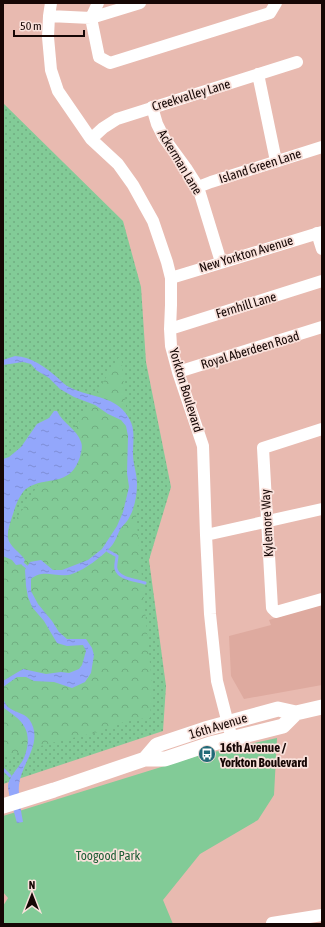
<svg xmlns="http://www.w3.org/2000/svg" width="325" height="927" font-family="'Asap Condensed',sans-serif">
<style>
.built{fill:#deaa9f}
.grass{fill:url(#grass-dots)}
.forest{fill:url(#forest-crowns)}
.green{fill:#82cb97}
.water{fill:url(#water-ripples)}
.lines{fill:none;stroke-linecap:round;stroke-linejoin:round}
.stream{stroke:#93a7fb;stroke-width:3}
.minor{stroke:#fff;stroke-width:12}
.major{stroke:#fff;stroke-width:15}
.labels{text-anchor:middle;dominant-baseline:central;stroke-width:3.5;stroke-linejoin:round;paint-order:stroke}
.street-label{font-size:13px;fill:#160705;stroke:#f9e1db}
.poi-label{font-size:13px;font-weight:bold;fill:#160705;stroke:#f9e1db;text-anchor:start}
.park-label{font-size:13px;fill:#1d5d35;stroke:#f9e1db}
</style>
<defs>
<pattern id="grass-dots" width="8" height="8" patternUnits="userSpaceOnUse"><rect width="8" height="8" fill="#82cb97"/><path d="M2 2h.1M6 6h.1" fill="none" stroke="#70ad81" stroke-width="1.8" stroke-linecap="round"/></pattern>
<pattern id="forest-crowns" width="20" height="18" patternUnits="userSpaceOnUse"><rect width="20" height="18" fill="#82cb97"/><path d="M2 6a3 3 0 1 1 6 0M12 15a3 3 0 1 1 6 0" fill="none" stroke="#70ad81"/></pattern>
<pattern id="water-ripples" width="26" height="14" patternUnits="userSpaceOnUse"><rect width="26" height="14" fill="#93a7fb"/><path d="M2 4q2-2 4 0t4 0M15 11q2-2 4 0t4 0" fill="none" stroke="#7e8ed6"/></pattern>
</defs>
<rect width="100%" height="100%" fill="#e8bab0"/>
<!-- built -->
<path class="built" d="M322,604v81l-78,14 -13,-23 -2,-40 42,-11 -2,-5z"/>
<!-- grass -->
<path class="grass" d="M3,103l120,118 18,66 5,75 25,125 -22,73 17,126 -3,45 -160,53z"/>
<!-- forest -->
<path class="forest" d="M121,354l31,331 -2,33 -21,2 -31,12 -47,11 -48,14v-217z"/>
<!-- green -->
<path class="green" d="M277,738l-3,57 -16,25 -58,34 -37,46 10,24h-170v-18l5,-8 -5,-6v-76l197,-61z"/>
<!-- water -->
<path class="water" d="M15,356c17,1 30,11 43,22 3,3 7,7 11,9 17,9 40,9 53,22 15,16 11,26 11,45 0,10 4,20 4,30 0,10 -2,23 -7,32 -2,5 -6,8 -9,12 -3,5 -5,12 -8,16 -8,11 -32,29 -45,31 -14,2 -25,-6 -37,4v12l7,13 14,17 7,11 8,7h19l6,9 2,7 -3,18 -6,9 -13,6 -18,-6 -20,-1 -8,-4h-9l-14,10v-6l20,-12 23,5 15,-2 8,1 10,-4 3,-4 4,-14 -3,-6 -16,1 -10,-3 -13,-22 -12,-14 -4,-10 -2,-11 -1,-16 5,-8 11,-2 12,10h9l26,-10 14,-11 15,-23 6,-14 6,-25 -2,-14 1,-37 -2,-10 -5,-6 -13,-6 -13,-9 -21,-8 -14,-8 -11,-11 -13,-8 -5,-6 -8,-2 -20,3v-5z
M54,411h3c6,13 20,18 24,31 2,5 0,10 -1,15 -11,34 -39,16 -57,35 -6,8 -8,16 -11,25 -2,7 -5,14 -4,21 1,8 13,15 17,22l-2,4 -7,1 -4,-5 -9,-4v-97l6,-2 12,-10 16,-23 12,-6z
M3,699c1,2 3,6 5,8 6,5 16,6 21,12 16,23 -8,44 -10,66 -1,12 2,25 4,37l-6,1c-2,-9 -9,-29 -9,-37 0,-8 11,-19 15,-26 2,-4 3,-8 4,-12 4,-22 -8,-29 -23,-40z"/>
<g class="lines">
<!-- stream -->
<path class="stream" d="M108,551l9,5c0,4 -2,9 -1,13 3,10 20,11 29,14
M23,564l5,4
M3,769l7,7"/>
<!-- minor -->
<path class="minor" d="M51,3l-2,13 -1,21 3,33 7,21 33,48 27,25 15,21 20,36 14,41 4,16v27l-1,24 1,17 7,26 25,74 3,89 4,79 7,67 15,58
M98,3l-7,15 8,39 11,6 160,-50 6,-10
M49,16l42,2 49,-15
M258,74l18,87
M152,107l5,17 7,14 22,30 12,19 23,75
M91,139l12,-11 14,-9 180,-57
M198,187l13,-5 111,-35
M317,233l5,16
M171,278l151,-46
M170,329l152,-48
M178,372l144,-45
M322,429l-59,19 9,160 4,4 46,-13
M206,535l116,-26
M272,923l50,-8"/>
<!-- major -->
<path class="major" d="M145,759l12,-14 48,-16 73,-20 18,4 26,-6
M3,806l51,-16 91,-31h20l45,-15 73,-18 13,-13"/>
</g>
<!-- icons -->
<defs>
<g id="bus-disc" transform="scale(0.9)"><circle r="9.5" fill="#216977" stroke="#f9e1db"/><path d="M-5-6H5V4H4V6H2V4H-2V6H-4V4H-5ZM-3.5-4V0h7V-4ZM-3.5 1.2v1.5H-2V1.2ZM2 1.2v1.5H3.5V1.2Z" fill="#fff"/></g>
</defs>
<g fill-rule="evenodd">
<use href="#bus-disc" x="207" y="754"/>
</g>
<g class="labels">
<!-- street labels -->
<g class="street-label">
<text transform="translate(191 95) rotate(-17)">Creekvalley Lane</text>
<text transform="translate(180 162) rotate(59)">Ackerman Lane</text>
<text transform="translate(260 166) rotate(-18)">Island Green Lane</text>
<text transform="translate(246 254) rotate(-17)">New Yorkton Avenue</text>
<text transform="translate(246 305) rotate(-17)">Fernhill Lane</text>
<text transform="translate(250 350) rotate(-17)">Royal Aberdeen Road</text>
<text transform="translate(186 390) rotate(73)">Yorkton Boulevard</text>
<text transform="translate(267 523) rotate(-93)">Kylemore Way</text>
<text transform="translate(218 726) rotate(-17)">16th Avenue</text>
</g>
<!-- poi labels -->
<g class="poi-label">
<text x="220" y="747">16th Avenue /<tspan x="220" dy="15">Yorkton Boulevard</tspan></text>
</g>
<!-- park labels -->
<g class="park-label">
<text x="108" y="855">Toogood Park</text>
</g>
</g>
<!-- border -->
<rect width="325" height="927" fill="none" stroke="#160705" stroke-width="8"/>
<!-- north arrow -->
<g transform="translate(32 895)" stroke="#f9e1db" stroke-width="3" paint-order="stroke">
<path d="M0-3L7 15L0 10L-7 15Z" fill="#160705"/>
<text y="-6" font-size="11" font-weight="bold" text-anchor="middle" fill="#160705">N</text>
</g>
<!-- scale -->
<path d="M14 30v6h70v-6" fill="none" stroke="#160705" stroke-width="2"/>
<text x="20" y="30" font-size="12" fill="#160705" stroke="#f9e1db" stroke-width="3" paint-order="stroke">50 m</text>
</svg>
